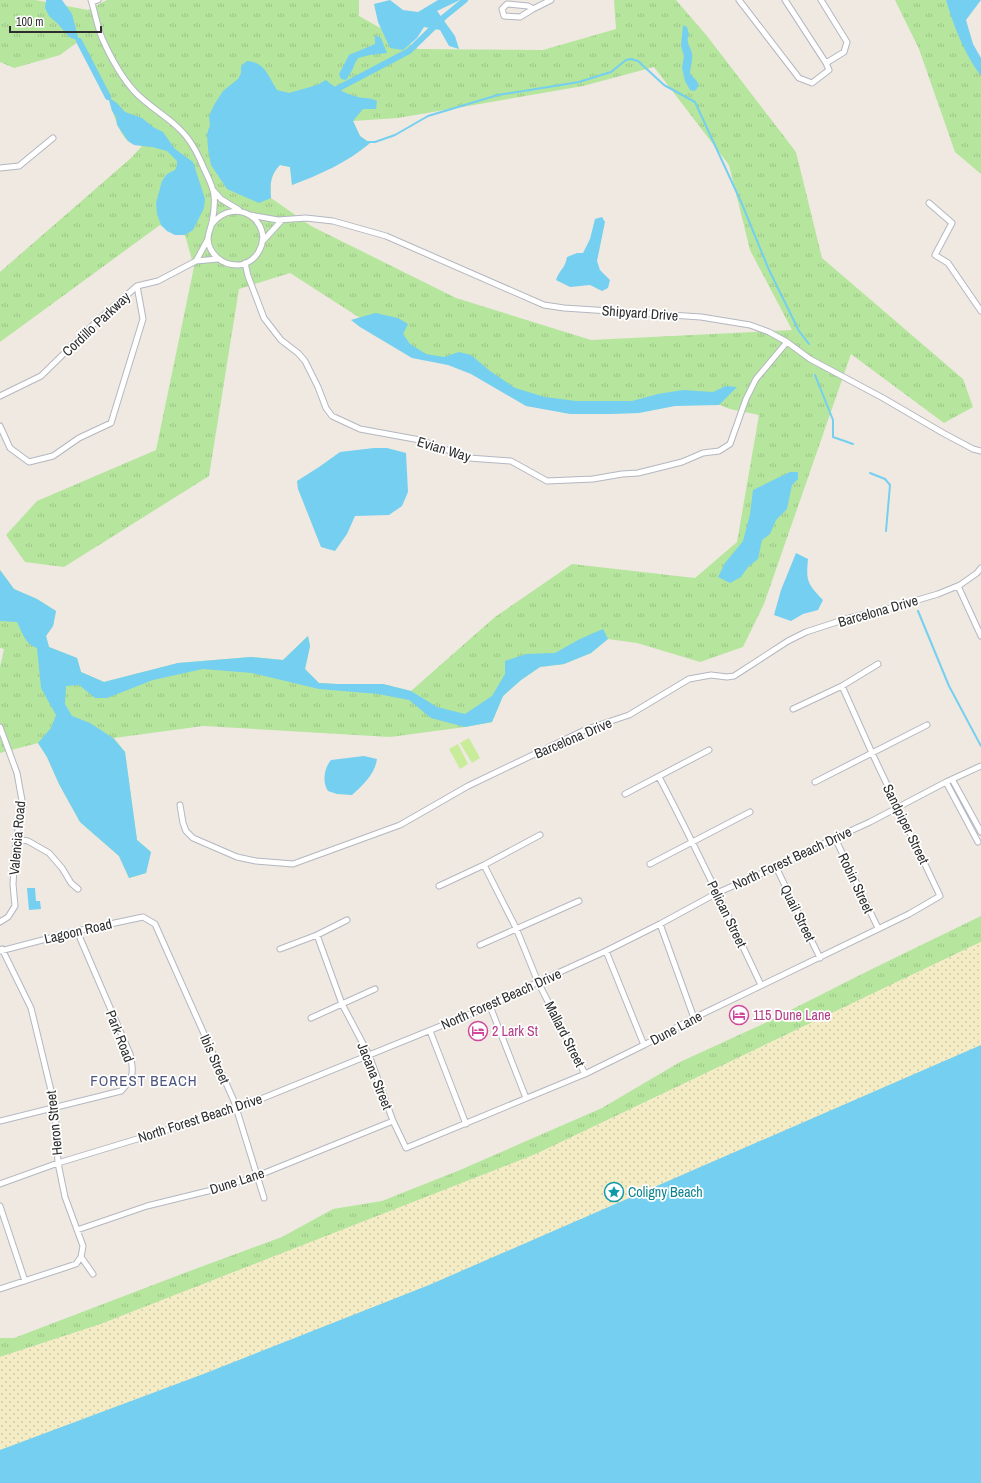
<svg xmlns="http://www.w3.org/2000/svg" width="981" height="1483" font-family="'Archivo Narrow',sans-serif">
<style>
.grass{fill:url(#grass-tufts);fill-rule:evenodd}
.sand{fill:url(#sand-dots)}
.pitch{fill:#c9ec9a}
.water{fill:#75cff0}
.lines{fill:none;stroke-linecap:round;stroke-linejoin:round}
.stream{stroke:#75cff0;stroke-width:2}
.canal{stroke:#75cff0;stroke-width:6}
.street-casing{stroke:#b4b7c1;stroke-width:7}
.street{stroke:#fff;stroke-width:5}
.labels{text-anchor:middle;dominant-baseline:central;stroke-width:3.5;stroke-linejoin:round;paint-order:stroke}
.street-label{font-size:14px;fill:#2e2e2e;stroke:#fff}
.hotel-label{font-size:14px;fill:#b23c85;stroke:#fff;text-anchor:start}
.culture-label{font-size:14px;fill:#0d838f;stroke:#fff;text-anchor:start}
.neighbourhood-label{font-size:15px;letter-spacing:1px;fill:#4d5680;stroke:#fff}
</style>
<defs>
<pattern id="grass-tufts" width="24" height="20" patternUnits="userSpaceOnUse"><rect width="24" height="20" fill="#b6e59e"/><path d="M3 7l-1-3M5 7V3M7 7l1-3M15 17l-1-3M17 17v-4M19 17l1-3" fill="none" stroke="#9dc588"/></pattern>
<pattern id="sand-dots" width="8" height="8" patternUnits="userSpaceOnUse"><rect width="8" height="8" fill="#f3ecc5"/><path d="M2 2h.1M6 6h.1" fill="none" stroke="#d1cbaa" stroke-width="1.8" stroke-linecap="round"/></pattern>
</defs>
<rect width="100%" height="100%" fill="#efe9e1"/>
<!-- grass -->
<path class="grass" d="M0,0h35l53,10 19,-10h252v16l59,33 125,1 73,-21 -2,-29h62l31,36 89,116 26,106 141,121 10,28 -29,16 -93,-69 -87,250 -21,43 -43,15 -63,-19 -29,-4 -17,14 -27,11 -24,3 -19,13 -18,16 -11,26 -27,5 -75,10 -187,-11 -89,12 11,14 12,88 14,12 -5,21 -17,5 -10,-22 -39,-34 -21,-38 -12,-27 -9,-14 -38,10v-86l4,-18 -4,-1v-78l14,19 23,10 19,12 -3,15 -7,10 3,11 28,11 4,14 23,10 74,-19 73,-6 32,3 25,-24 2,10 -5,23 14,14 18,1h46l28,7 84,-74 77,-53 123,14 42,-36 22,-127 -29,-6 -27,-11 -116,15 -65,-14 -64,-38 -34,-2 -134,-86 -51,16 -30,187 -145,91 -39,-5 -19,-27 31,-34 119,-51 38,-183 -9,-32h-10l-15,-10 -160,117v-70l131,-114 11,-12c-4,-1 -10,-1 -14,-5 -11,-10 -15,-31 -20,-44 -8,-20 -19,-38 -29,-56l-19,14 -46,13 -14,-6zM654,67l75,98 21,85 42,80 -201,10 -135,-42 -145,-72 -40,-28c-1,-13 -1,-23 9,-33l10,2 2,18c27,-11 56,-23 78,-42l-10,-7 -7,-15 45,-3 185,-32z
M895,0h51l35,74v100l-26,-22 -36,-103z
M981,916v26l-445,212 -435,170 -101,33v-19h14l181,-69 87,-32 51,-28 49,-8 78,-31 142,-62 78,-46 85,-39 109,-55z"/>
<!-- sand -->
<path class="sand" d="M981,942v170l-981,371v-126l101,-33 435,-170z"/>
<!-- pitch -->
<path class="pitch" d="M469,738l11,20 -8,5 -12,-20z
M458,744l10,20 -8,5 -11,-20z"/>
<!-- water -->
<path class="water" d="M46,0h16l10,14 7,27 -10,-4 -11,-13 -9,-8 -4,-8z
M390,0l13,10 15,2 20,-12h22l-23,11 18,25 4,13 -10,-3 -9,-16 -16,-3 -7,11 -14,12 -13,-2 -12,-26 -4,-18z
M946,0h35l-15,20 7,24 8,14v18c-17,-23 -27,-49 -35,-76z
M683,25l4,2 2,8c-4,7 2,12 3,19 1,7 -2,13 -2,20l6,6 3,5 -3,5 -3,1 -3,-1 -5,-9 -3,-13 2,-12 -3,-10z
M375,35l6,3 6,15 -17,2 -12,3c-5,8 -6,15 -12,22l-5,-1 -2,-5 10,-19 26,-11z
M247,61c18,1 21,15 30,29l12,3 28,-8 9,-5c9,8 20,14 32,17 8,2 11,0 19,4l-1,8h-13l-10,12 7,15 10,7c-22,19 -51,32 -78,42l-2,-18 -10,-2c-10,10 -10,20 -9,33l-12,5 -32,-14 -16,-24 -3,-16 -1,-15 3,-9 -1,-9 5,-11 9,-14 15,-12 3,-6v-7z
M108,97l9,6 8,9 17,6 11,9 10,5 12,17 18,13 12,37 -1,9 -11,22 -8,5h-10l-8,-4 -6,-6 -4,-11 -1,-11 6,-22 5,-7 8,-4 2,-5v-4l-10,-10 -15,-4 -18,-2 -6,-4 -11,-16 -1,-8 -4,-6z
M602,217l3,5 -8,39 3,9 10,10 -2,8 -6,3 -12,-6 -20,2 -14,-7c3,-10 9,-11 11,-23l10,-4h6l7,-14 5,-20z
M375,313l23,5 10,6 -5,10 7,10 16,10 18,3 15,-5 12,3 19,16 25,17 30,9 31,4h56l26,-7 25,-4 30,2 13,-6 11,1 -18,18 -44,1 -36,7 -28,1h-41l-44,-8 -55,-32 -23,-9 -36,-7 -52,-31 -9,-7z
M374,448h13l19,5 2,39 -6,14 -13,9 -34,1 -8,18 -12,17 -14,-4 -23,-58 -1,-8 22,-14 21,-15z
M790,472h8v7l-6,6 -5,24 -11,11 -6,14 -8,6 -4,19 -10,8 -7,10 -11,6 -12,-6 7,-14 18,-22 7,-27 3,-24z
M796,553l12,6c-2,22 -1,24 15,41l-5,10 -15,4 -12,7 -17,-6 7,-25z
M0,570l14,19 23,10 19,12 -3,15 -7,10 3,11 28,11 4,14 23,10 74,-19 73,-6 32,3 25,-24 2,10 -5,23 14,14 18,1h46l28,7 26,16 28,7 27,-18 13,-22v-13l21,-7 29,-1 25,-14 23,-10 5,10 -17,14 -27,11 -24,3 -19,13 -18,16 -11,26 -27,5 -34,-9 -22,-18 -31,-6 -59,-5 -67,-16 -49,-4 -50,11 -46,18h-12l-16,-13 -13,1 -1,18 7,12 18,7 23,15 12,14 12,88 14,12 -5,21 -17,5 -10,-22 -39,-34 -21,-38 -12,-27 -9,-14 13,-15 5,-13 -15,-27 -4,-40c-12,-4 -15,-16 -20,-26l-17,-1z
M364,756l13,3c-2,15 -14,26 -25,36l-15,-1 -9,-3c-6,-9 -4,-23 3,-31z
M27,888h8l1,13h4l1,8 -12,1z
M981,1045v438h-981v-33l206,-77 223,-88z"/>
<g class="lines">
<!-- stream -->
<path class="stream" d="M367,142h8l20,-7 33,-19 70,-21 81,-13 32,-10 15,-12 5,-1 7,2 26,24 31,17 47,102 27,66 30,61 10,13
M815,375l18,45v17l20,7
M870,473l15,6 5,6 -4,46
M918,611l31,75 32,60"/>
<!-- canal -->
<path class="canal" d="M79,41l29,56
M337,89l72,-38 35,-34 21,-17"/>
<!-- street casing -->
<g class="street-casing">
<path id="street" d="M91,0c4,12 6,26 11,38 8,18 20,40 33,54 17,18 42,29 56,51 4,6 8,14 11,21 4,10 11,21 12,31 1,9 0,18 -2,27 -1,6 -4,11 -4,17 1,15 14,26 29,26 9,0 18,-6 22,-14 16,-28 -23,-57 -47,-27
M739,0l60,78 13,5 17,-13 -3,-7 18,-11 3,-10 -26,-42
M785,0l41,63
M92,2l6,-2
M533,9l-5,-3 -21,-2 -5,5 2,7 16,1 13,-8 18,-9
M0,168l19,-2 34,-28
M214,191l7,8 18,11
M929,203l23,20 -17,32 13,8 33,48
M250,215l28,5 28,-2 27,3 53,15 158,69 20,3 137,9 49,8 19,7 18,10 23,17 73,39 60,35 30,16 8,2
M262,242l20,-22
M196,261l12,-22
M245,263l3,13 16,42 17,22 17,13 7,8 13,26 8,21 6,8 28,13 60,11 49,18 42,3 36,20 46,-2 29,-5 16,-1 44,-11 21,-9 16,-2 11,-7 16,-45 10,-20 31,-37
M0,396l41,-20 55,-54 41,-36 21,-5 38,-20 22,-2
M0,426l10,22 19,14 24,-6 26,-18 32,-15 32,-104 -6,-33
M958,586l23,50
M793,709l49,-23 36,-22
M0,727l17,46 6,33 -7,33 -3,45 2,22 -7,11 -8,5
M659,777c36,68 69,138 102,208
M952,779l29,53
M815,782l112,-57
M946,782l32,60
M625,794l84,-44
M180,805l3,18 3,8 7,7 44,19 19,4 37,3 107,-39 68,-39 119,-57 42,-14 60,-36 22,-4 16,2 7,-1 54,-35 18,-9 43,-14 38,-9 51,-15 22,-9 17,-12 4,-5
M835,838l43,90
M16,839l12,2 21,12 13,15 9,15 7,6
M650,864l100,-52
M484,865l32,63 22,54 47,92
M776,867l44,91
M439,886l45,-21 56,-30
M660,924l34,94
M317,935l25,69 27,51 24,66 13,27 179,-74 59,-29 50,-27 215,-104 31,-18 -68,-143 -30,-67
M480,945l99,-44
M280,949l37,-14 30,-15
M0,951l77,-20 66,-14 12,7 79,177 30,97
M606,951l38,94
M490,1006l36,92
M311,1018l64,-29
M430,1031l36,93
M0,1121l121,-30c13,-14 13,-19 9,-37l-53,-123
M0,1184l58,-21 178,-54 254,-103 48,-24 68,-31 54,-27 57,-31 59,-26 59,-29 35,-16 76,-40 35,-16
M0,1206l25,75
M77,1230l70,-24 69,-17 41,-13 136,-55
M81,1257l12,17
M0,1289l76,-25 5,-7 2,-11 -18,-49 -7,-34 -3,-56 -24,-99 -29,-59"/>
</g>
<!-- street -->
<use href="#street" class="street"/>
</g>
<!-- icons -->
<defs>
<g id="hotel-ring" transform="scale(1)"><circle r="9.5" fill="#fff" stroke="#d1479c" stroke-width="1.5"/><path d="M-6-4.5h1.5V1H6V5H4.5V3h-9V5H-6ZM-4 0a1.8 1.8 0 1 1 3.6 0ZM.5 0V-2.5h3Q6-2.5 6 0Z" fill="#d1479c"/></g>
<g id="sight-ring" transform="scale(1)"><circle r="9.5" fill="#fff" stroke="#0f9aa8" stroke-width="1.5"/><path d="M0-6L1.8-2.2L6-1.7L2.9 1.2L3.7 5.4L0 3.3L-3.7 5.4L-2.9 1.2L-6-1.7L-1.8-2.2Z" fill="#0f9aa8"/></g>
</defs>
<g fill-rule="evenodd">
<use href="#hotel-ring" x="739" y="1015"/>
<use href="#hotel-ring" x="478" y="1031"/>
<use href="#sight-ring" x="614" y="1192"/>
</g>
<g class="labels">
<!-- street labels -->
<g class="street-label">
<text transform="translate(640 313) rotate(4)">Shipyard Drive</text>
<text transform="translate(96 324) rotate(-43)">Cordillo Parkway</text>
<text transform="translate(444 449) rotate(17)">Evian Way</text>
<text transform="translate(878 611) rotate(-16)">Barcelona Drive</text>
<text transform="translate(573 738) rotate(-23)">Barcelona Drive</text>
<text transform="translate(906 824) rotate(64)">Sandpiper Street</text>
<text transform="translate(17 838) rotate(-85)">Valencia Road</text>
<text transform="translate(792 858) rotate(-25)">North Forest Beach Drive</text>
<text transform="translate(856 883) rotate(65)">Robin Street</text>
<text transform="translate(798 913) rotate(64)">Quail Street</text>
<text transform="translate(727 914) rotate(64)">Pelican Street</text>
<text transform="translate(78 931) rotate(-13)">Lagoon Road</text>
<text transform="translate(501 999) rotate(-24)">North Forest Beach Drive</text>
<text transform="translate(676 1028) rotate(-28)">Dune Lane</text>
<text transform="translate(565 1034) rotate(63)">Mallard Street</text>
<text transform="translate(120 1036) rotate(69)">Park Road</text>
<text transform="translate(215 1059) rotate(66)">Ibis Street</text>
<text transform="translate(375 1076) rotate(68)">Jacana Street</text>
<text transform="translate(200 1118) rotate(-18)">North Forest Beach Drive</text>
<text transform="translate(54 1123) rotate(-96)">Heron Street</text>
<text transform="translate(237 1181) rotate(-18)">Dune Lane</text>
</g>
<!-- hotel labels -->
<g class="hotel-label">
<text x="753" y="1015">115 Dune Lane</text>
<text x="492" y="1031">2 Lark St</text>
</g>
<!-- culture labels -->
<g class="culture-label">
<text x="628" y="1192">Coligny Beach</text>
</g>
<!-- neighbourhood labels -->
<g class="neighbourhood-label">
<text x="144" y="1080">FOREST BEACH</text>
</g>
</g>
<!-- scale -->
<path d="M10 26v6h91v-6" fill="none" stroke="#2e2e2e" stroke-width="2"/>
<text x="16" y="26" font-size="12" fill="#2e2e2e" stroke="#ffffff" stroke-width="3" paint-order="stroke">100 m</text>
</svg>
